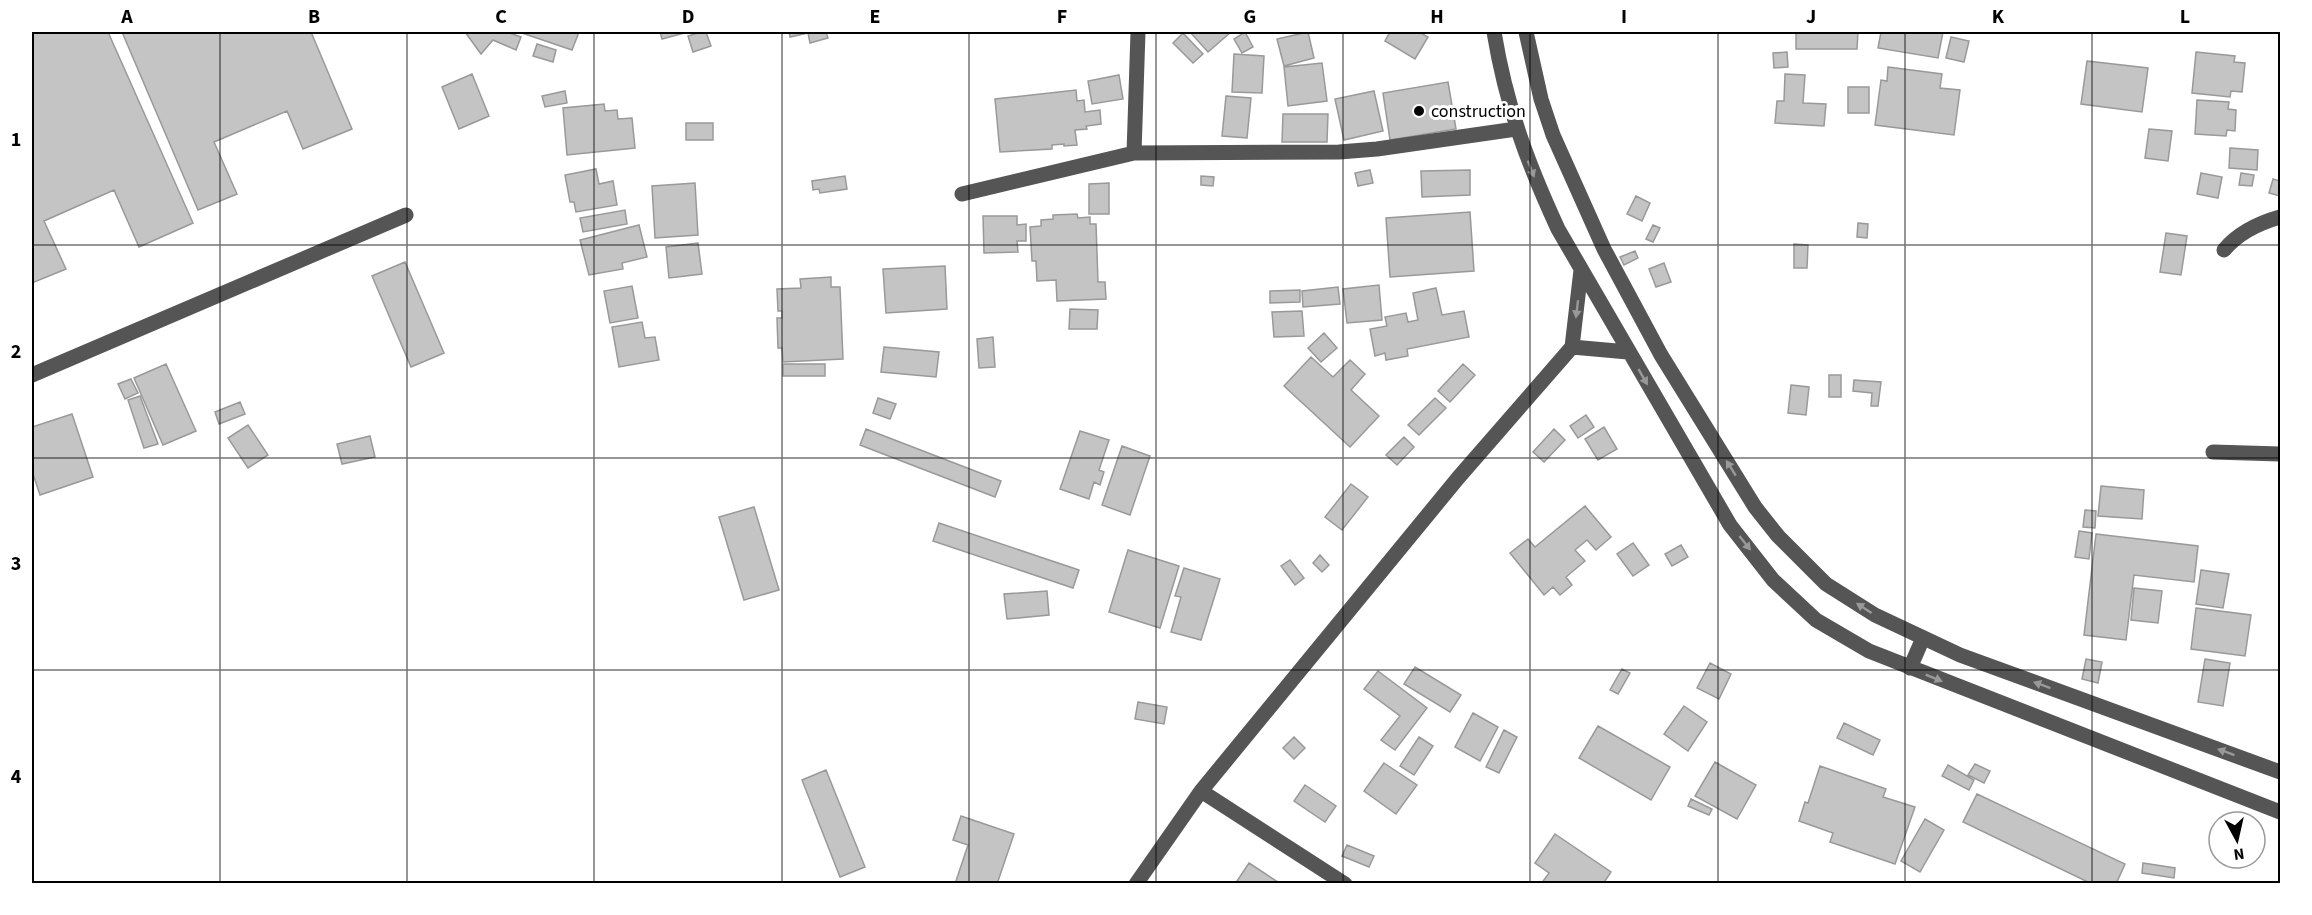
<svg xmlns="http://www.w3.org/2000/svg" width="2312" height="915" font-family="'Source Sans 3',sans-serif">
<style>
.building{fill:#c4c4c4;stroke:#999;stroke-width:1.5}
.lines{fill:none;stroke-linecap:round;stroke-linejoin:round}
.minor{stroke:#555;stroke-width:15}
.oneway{fill:#999}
.grid{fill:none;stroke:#000;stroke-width:1.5;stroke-opacity:0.55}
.poi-dot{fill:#000;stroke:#fff;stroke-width:2}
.labels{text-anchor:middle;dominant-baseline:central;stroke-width:6;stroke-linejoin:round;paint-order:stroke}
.poi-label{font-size:18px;fill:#000;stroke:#fff;text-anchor:start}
.neatline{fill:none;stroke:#000;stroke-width:2}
.grid-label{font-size:20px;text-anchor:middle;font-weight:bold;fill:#000}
</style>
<rect width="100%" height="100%" fill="#fff"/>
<!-- building -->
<path class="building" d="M32,32h76l85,191 -54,24 -25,-57 -70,31 22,48 -34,14z
M122,32h189l41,97 -49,20 -16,-38 -73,31 23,52 -39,16z
M465,32h42l14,5 -5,13 -23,-10 -12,14z
M519,32h60l-7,18z
M660,32h28l-26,7z
M702,32h4l5,14 -18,6 -5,-16z
M789,32h37l2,6 -18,5 -2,-10 -18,4z
M1190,32h41l-23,20z
M1245,32l8,15 -11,6 -8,-14z
M1308,32l6,26 -30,8 -7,-27z
M1390,32h29l9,5 -13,22 -30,-18z
M1796,32h62l-1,17h-61z
M1881,32h62l-5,26 -60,-10z
M1183,33l20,21 -10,9 -20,-20z
M1951,37l18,4 -5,21 -18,-4z
M537,44l19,6 -3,12 -20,-6z
M1787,52l1,15 -14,1 -1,-15z
M2196,52l39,4 -1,6 11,1 -3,29 -11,-1 -1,6 -38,-4z
M1234,54l30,2 -2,37 -30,-1z
M2087,61l61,7 -6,44 -61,-8z
M1322,63l5,38 -39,5 -4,-39z
M1888,67l54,7 -2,14 20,2 -6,45 -79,-10 6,-45 6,1z
M472,74l17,42 -30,13 -17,-42z
M1785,74l20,1 -2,28 23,1 -2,22 -49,-3 2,-22h7z
M1119,75l4,24 -31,5 -4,-23z
M1448,82l8,47 -66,11 -7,-47z
M1848,87h21v26h-21z
M1076,90l1,11 7,-1 1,12 15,-2 1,14 -15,2 1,3 -12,1 2,15 -13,1v-2l-12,1v4l-52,3 -5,-53z
M565,91l2,12 -22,4 -3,-11z
M1374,91l9,40 -39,9 -9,-41z
M1226,96l25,2 -4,40 -25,-2z
M2197,100l32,2 -1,7 8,1 -1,21 -8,-1 -1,6 -31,-2z
M604,104l1,7 12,-1 1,9 14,-1 3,30 -68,7 -4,-47z
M1283,114h45l-1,28h-45z
M686,123h27v17h-27z
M2149,129l23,2 -4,30 -23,-3z
M2230,148l28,2 -1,20 -28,-2z
M596,169l3,15 14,-3 4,24 -41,7 -2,-10h-4l-5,-27z
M1370,170l3,13 -15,3 -3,-13z
M1470,170v25l-48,2 -1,-26z
M2201,173l21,4 -4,21 -21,-4z
M2241,173l13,2 -2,11 -13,-1z
M845,176l2,13 -27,4 -1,-4 -6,1 -1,-9z
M1201,176l13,1 -1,9 -12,-1z
M2273,179l7,2v15l-11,-3z
M695,183l3,52 -43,3 -3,-52z
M1109,183v31h-20v-30z
M1636,196l14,7 -8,18 -15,-7z
M625,210l2,14 -44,8 -3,-14z
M1470,212l4,59 -84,6 -4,-59z
M1077,214l1,4 12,-1v7h6l2,58h7l1,17 -49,2 -1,-21 -19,1 -1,-20h-4l-2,-34 11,-1v-6l12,-1v-4z
M983,216h34v9l9,-1v17h-9l1,11 -34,1z
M1858,223l10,1 -1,14 -10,-1z
M639,225l8,32 -25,6 1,6 -34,6 -9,-35z
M1653,225l7,3 -7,14 -7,-3z
M2166,233l21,3 -6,39 -21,-3z
M698,243l4,31 -33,4 -3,-31z
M1794,244l14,1 -1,23h-13z
M1635,251l3,7 -14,7 -4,-8z
M405,262l39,91 -33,14 -39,-91z
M1664,263l7,19 -15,5 -7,-18z
M945,266l2,43 -61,4 -3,-44z
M831,277v10h9l3,72 -60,3 -1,-14h-4l-1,-30h5v-7h-4l-1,-22 24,-1 -1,-9z
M1379,285l3,35 -35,3 -4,-34z
M632,286l6,32 -28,5 -6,-32z
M1338,287l2,17 -37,3 -1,-16z
M1436,288l6,27 22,-4 5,26 -62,12 1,7 -22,4 -1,-7 -10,3 -5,-27 17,-3 -2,-9 21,-4 2,9 10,-2 -5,-27z
M1300,290v12l-30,1v-12z
M1070,309l28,1 -1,19h-28z
M1302,311l2,25 -30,1 -2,-25z
M642,322l3,16 10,-1 4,23 -40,7 -7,-40z
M1324,333l13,15 -16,14 -13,-14z
M993,337l2,30 -16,1 -2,-29z
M884,347l55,5 -3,25 -55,-5z
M1311,357l22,20 17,-17 15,14 -14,16 28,26 -29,31 -66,-61z
M166,364l30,67 -33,14 -29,-67z
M783,364h42v12h-42z
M1463,364l12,11 -25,27 -12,-11z
M1829,375h12v22h-12z
M131,379l7,14 -13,6 -7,-15z
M1854,380l27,2 -3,24h-7l1,-13 -19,-2z
M1791,385l18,2 -3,28 -18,-2z
M140,396l18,48 -14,4 -16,-48z
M878,398l18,6 -6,15 -17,-6z
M1435,398l11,10 -27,27 -11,-10z
M240,402l5,12 -26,10 -4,-12z
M72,414l21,63 -53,18 -8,-24v-44z
M1586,415l8,12 -16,11 -8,-12z
M248,425l20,30 -20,13 -20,-30z
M1604,427l13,22 -19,11 -13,-21z
M866,429l135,52 -6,16 -135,-52z
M1554,429l11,11 -21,22 -11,-10z
M1080,431l29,9 -10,30 5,2 -4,13 -6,-3 -5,17 -29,-10z
M370,436l5,21 -33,7 -5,-20z
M1404,437l10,10 -17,18 -11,-10z
M1122,446l28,10 -20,59 -28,-10z
M1351,484l17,13 -26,33 -17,-13z
M2101,486l43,4 -2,29 -44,-3z
M1585,506l26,31 -15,13 -9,-10 -12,10 10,11 -19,16 6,8 -12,10 -7,-8 -9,8 -34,-42 18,-14 7,8z
M754,507l25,83 -35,10 -25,-83z
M2085,510l11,1 -1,17 -12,-1z
M939,523l140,47 -6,18 -140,-47z
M2079,531l13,2 -3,26 -14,-2z
M2096,534l102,12 -4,36 -60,-7 -8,65 -42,-5z
M1633,543l16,22 -16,11 -16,-22z
M1681,545l7,12 -16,9 -7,-12z
M1128,550l51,16 -19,62 -51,-16z
M1320,555l9,10 -7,7 -9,-9z
M1290,560l14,18 -9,7 -14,-19z
M1184,568l36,11 -19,61 -30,-8 10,-35 -6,-1z
M2201,570l28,4 -6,34 -27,-4z
M2134,588l28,3 -4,32 -27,-3z
M1047,591l2,24 -42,4 -3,-25z
M2196,608l55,7 -6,41 -54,-7z
M2086,659l16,3 -4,21 -16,-4z
M2205,659l25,4 -7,43 -25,-4z
M1710,663l21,11 -12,25 -22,-11z
M1415,667l46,28 -11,17 -46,-28z
M1622,669l8,4 -12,21 -8,-4z
M1378,671l49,37 -32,42 -14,-10 19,-24 -36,-27z
M1138,702l29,5 -3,17 -29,-5z
M1684,706l23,16 -19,29 -24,-17z
M1473,713l25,14 -18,34 -25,-14z
M1844,723l36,17 -7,15 -36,-17z
M1598,726l72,41 -19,33 -72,-42z
M1504,730l13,7 -18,36 -13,-6z
M1294,737l11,11 -11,11 -11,-11z
M1419,737l14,9 -19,29 -14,-9z
M1715,762l41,23 -19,34 -42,-23z
M1384,763l33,22 -21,29 -32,-23z
M1975,764l15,7 -6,12 -16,-8z
M1948,765l26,15 -5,10 -27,-14z
M1820,766l66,23 -3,8 32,10 -20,57 -65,-22 3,-9 -34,-12 6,-19 3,1z
M826,770l39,97 -25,10 -38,-97z
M1305,785l31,21 -11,16 -31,-21z
M1977,794l148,70 -9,20h-24l-129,-62z
M1691,799l21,10 -3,6 -21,-9z
M961,816l53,18 -17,50h-42l13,-39 -15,-5z
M1925,819l19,11 -24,42 -19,-11z
M1555,834l56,38 -8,12h-62l8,-11 -14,-10z
M1347,845l27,11 -5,11 -27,-11z
M1249,863l32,21h-46z
M2143,863l32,5 -1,10 -32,-5z"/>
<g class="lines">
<!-- minor -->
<path class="minor" d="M1494,32c12,73 33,130 64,197l172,296 43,55 43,40 53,31 411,161
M1526,32l15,67 12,36 51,114 57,106 94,152 23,29 48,48 49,31 85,40 320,117
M1134,153l4,-121
M962,194l172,-41 205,-1 38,-3 139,-20
M2224,250c14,-17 35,-27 56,-33
M1572,347l56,5
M32,375l374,-160
M2213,452l67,2
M1910,668l13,-30
M1201,791l144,93
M1136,884l65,-93 257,-313 114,-131 9,-77"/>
</g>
<!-- one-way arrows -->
<defs><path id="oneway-solid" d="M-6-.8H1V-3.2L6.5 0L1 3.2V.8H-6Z" transform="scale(1.5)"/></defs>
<g class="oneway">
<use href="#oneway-solid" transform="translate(1531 169) rotate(69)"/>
<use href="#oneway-solid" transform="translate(1577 309) rotate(97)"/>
<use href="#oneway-solid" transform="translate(1643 377) rotate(60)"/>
<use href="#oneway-solid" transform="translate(1731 468) rotate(-122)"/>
<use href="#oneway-solid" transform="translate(1745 543) rotate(52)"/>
<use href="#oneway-solid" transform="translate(1864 608) rotate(-147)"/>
<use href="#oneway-solid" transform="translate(1934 678) rotate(22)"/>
<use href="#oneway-solid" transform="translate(2042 685) rotate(-160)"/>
<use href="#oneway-solid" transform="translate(2226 752) rotate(-160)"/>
</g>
<!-- grid -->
<path class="grid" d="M220,32v852M407,32v852M594,32v852M782,32v852M969,32v852M1156,32v852M1343,32v852M1530,32v852M1718,32v852M1905,32v852M2092,32v852M32,245h2248M32,458h2248M32,670h2248"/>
<!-- markers -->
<circle class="poi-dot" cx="1419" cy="111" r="6"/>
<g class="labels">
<!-- poi labels -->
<g class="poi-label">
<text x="1431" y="111">construction</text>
</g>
</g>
<!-- border -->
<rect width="2312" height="915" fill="none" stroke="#ffffff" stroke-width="66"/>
<!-- north arrow -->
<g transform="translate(2237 840) rotate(172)"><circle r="28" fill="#ffffff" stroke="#999999" stroke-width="1.5"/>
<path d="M0-4.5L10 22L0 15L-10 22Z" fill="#000000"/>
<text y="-9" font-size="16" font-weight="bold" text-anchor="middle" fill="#000000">N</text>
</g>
<rect x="33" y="33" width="2246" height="849" class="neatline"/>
<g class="grid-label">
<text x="127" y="23">A</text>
<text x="314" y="23">B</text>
<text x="501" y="23">C</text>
<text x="688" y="23">D</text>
<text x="875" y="23">E</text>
<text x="1062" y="23">F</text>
<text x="1250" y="23">G</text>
<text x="1437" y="23">H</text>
<text x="1624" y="23">I</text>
<text x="1811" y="23">J</text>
<text x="1998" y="23">K</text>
<text x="2185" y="23">L</text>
<text x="16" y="146">1</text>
<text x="16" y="358">2</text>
<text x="16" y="570">3</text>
<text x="16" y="783">4</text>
</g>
</svg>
